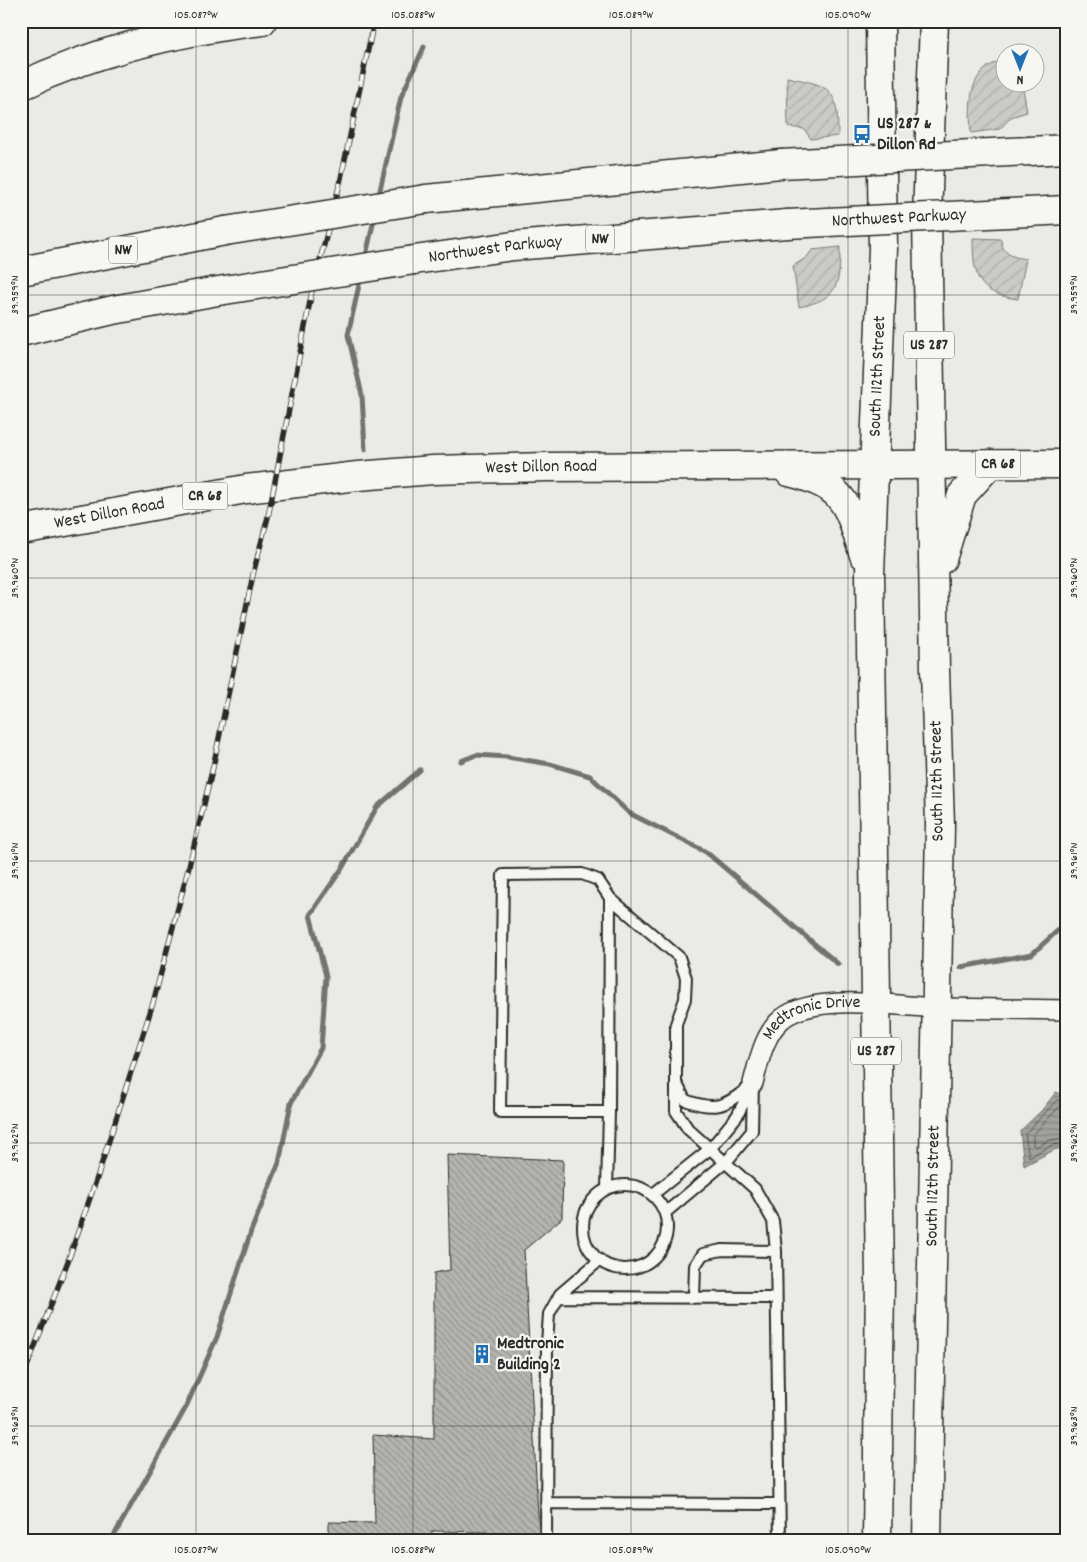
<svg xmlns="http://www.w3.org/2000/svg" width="1087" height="1562" font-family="Dekko,sans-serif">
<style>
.garden{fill:url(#garden-furrows);stroke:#7a7a79}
.water{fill:url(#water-rules);stroke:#727270}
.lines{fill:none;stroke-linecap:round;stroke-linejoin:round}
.shore{stroke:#5a5a59;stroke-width:1}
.stream{stroke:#727270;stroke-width:5}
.building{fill:url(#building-back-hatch);stroke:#2b2b2b}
.lane-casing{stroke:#2b2b2b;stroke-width:14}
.street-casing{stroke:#2b2b2b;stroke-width:22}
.primary-casing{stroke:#2b2b2b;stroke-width:31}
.highway-casing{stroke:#2b2b2b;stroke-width:31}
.lane{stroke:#f6f6f2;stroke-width:10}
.street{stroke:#f6f6f2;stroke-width:19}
.primary{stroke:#f6f6f2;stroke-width:28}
.highway{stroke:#f6f6f2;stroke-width:28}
.rail-casing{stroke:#2b2b2b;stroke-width:5.5}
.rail{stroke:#f6f6f2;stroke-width:4;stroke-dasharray:11;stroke-linecap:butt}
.highway-bridge-casing{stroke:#2b2b2b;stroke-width:31;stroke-linecap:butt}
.highway-bridge{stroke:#f6f6f2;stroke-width:28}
.ticks{fill:none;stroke:#2b2b2b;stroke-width:1;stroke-opacity:0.45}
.labels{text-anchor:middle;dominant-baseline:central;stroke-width:4.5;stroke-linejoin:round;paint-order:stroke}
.shield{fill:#f6f6f2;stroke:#686867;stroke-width:1}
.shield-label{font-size:16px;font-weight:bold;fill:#2b2b2b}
.poi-label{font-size:18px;font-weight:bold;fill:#2b2b2b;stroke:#f6f6f2;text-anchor:start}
.street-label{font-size:18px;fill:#2b2b2b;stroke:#f6f6f2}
.neatline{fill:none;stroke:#2b2b2b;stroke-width:2}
.ticks-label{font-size:12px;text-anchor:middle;fill:#2b2b2b}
</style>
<defs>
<pattern id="garden-furrows" width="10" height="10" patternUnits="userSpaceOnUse" patternTransform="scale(1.25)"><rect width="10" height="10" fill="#cacac7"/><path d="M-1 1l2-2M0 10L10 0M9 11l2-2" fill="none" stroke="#aeaeab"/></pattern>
<pattern id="water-rules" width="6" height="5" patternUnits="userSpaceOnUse" patternTransform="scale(1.25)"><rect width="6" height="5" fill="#a1a19e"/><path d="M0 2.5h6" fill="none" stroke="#838381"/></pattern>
<pattern id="building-back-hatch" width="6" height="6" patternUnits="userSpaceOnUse" patternTransform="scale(1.25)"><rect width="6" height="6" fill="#b4b4b1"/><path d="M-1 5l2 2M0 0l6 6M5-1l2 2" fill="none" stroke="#939390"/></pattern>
</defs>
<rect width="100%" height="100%" fill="#eaeae6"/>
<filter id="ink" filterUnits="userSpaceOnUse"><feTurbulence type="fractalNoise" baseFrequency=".02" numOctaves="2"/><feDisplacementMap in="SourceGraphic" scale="10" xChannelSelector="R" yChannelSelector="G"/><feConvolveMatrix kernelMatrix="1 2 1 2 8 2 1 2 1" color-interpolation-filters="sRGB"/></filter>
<g filter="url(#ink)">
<!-- garden -->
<path class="garden" d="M1004,60v22l18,1 5,29 -16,5 -11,12 -29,4c-2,-32 -3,-64 33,-73z
M787,77c45,9 51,11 51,59l-27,3 -7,-10 -16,-2z
M973,238l28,1c1,15 11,18 25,20l-8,40c-41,-5 -45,-23 -45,-61z
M840,247c0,37 -1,52 -41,60l-6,-41 14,-9 5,-7z"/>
<!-- water -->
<path class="water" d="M1056,1092l10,5v50l-12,3 -30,16 -4,-35 22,-21z"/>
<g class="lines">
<!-- shore -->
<path class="shore" d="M1066,1101l-9,-1 -32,34 4,23 23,-12 14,-2
M1066,1107h-7l-26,28v10l3,2 14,-7 16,-3"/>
<!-- stream -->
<path class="stream" d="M378,199l23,-102 23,-50
M365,260l10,-45
M361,276l-13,59 14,60 3,55
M461,761l15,-6 31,2 43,7 40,12 39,37 77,39 132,112
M961,967l71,-13 34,-31
M111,1541l74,-132 32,-72 34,-106 28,-68 12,-60 30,-55 5,-72 -16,-61 31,-45 36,-63 43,-37"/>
</g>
<!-- building -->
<path class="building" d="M447,1155l116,5 -1,58 -38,32 15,283 -107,-2v10h-103v-19l46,1 -2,-88 61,4v-166l16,-3z"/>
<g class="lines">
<!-- lane casing -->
<g class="lane-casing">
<path id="lane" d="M582,874l16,6 12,18 -1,214h-109l3,-237z
M610,898l69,59 7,21 -1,21 -9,25v87l12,18 67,60 18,32 3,30 4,290
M678,1086l7,14c30,11 40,7 64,-13
M583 1227a42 42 0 1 1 84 0a42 42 0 1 1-84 0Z
M607,1189l2,-77
M652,1195l59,-47 26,-32 15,-30
M665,1213l62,-52 25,-30 1,-48
M559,1297l217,1
M694,1298l1,-32 8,-12 19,-4 54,1
M546,1503l232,1
M546,1541l1,-197 2,-30 11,-20 40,-34"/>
</g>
<!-- street casing -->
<g class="street-casing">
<g id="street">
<path id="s1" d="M753,1083c6,-22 11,-50 30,-65 35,-26 116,-11 157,-10 42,1 84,1 126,2"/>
</g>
</g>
<!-- primary casing -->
<g class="primary-casing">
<g id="primary">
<path d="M21,86c76,-36 159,-55 241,-65"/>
<path d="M789,472c57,14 58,31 75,83"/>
<path id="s2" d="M21,530l225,-41 112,-13 75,-6 114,-3 519,-3"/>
<path d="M942,559l20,-64 28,-31"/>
<path id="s3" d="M877,1541l3,-262 -10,-706 13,-325 -3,-227"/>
<path id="s4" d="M927,1541l13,-717 -5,-154 -8,-452 7,-197"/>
</g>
</g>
<!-- highway casing -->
<g class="highway-casing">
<g id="highway">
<path d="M1030,151l36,-2"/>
<path d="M426,199l355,-35"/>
<path d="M1028,212l38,-2"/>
<path id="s5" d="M414,260l99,-14 274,-22"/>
<path d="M21,271l204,-40"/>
<path d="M21,332l92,-22 99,-18"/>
</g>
</g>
<!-- lane -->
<use href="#lane" class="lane"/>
<!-- street -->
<use href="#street" class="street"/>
<!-- primary -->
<use href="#primary" class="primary"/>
<!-- highway -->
<use href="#highway" class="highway"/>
<!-- rail casing -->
<g class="rail-casing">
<path id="rail" d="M21,1382l47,-121 30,-86 55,-172 35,-133 25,-103 41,-197 14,-53 44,-226 28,-108 34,-162"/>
</g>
<!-- rail -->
<use href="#rail" class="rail"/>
<!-- highway-bridge casing -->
<g class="highway-bridge-casing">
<g id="highway-bridge">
<path d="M781,164l249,-13"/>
<path id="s6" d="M787,224l241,-12"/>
<path d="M225,231l201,-32"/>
<path d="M212,292l202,-32"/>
</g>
</g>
<!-- highway-bridge -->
<use href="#highway-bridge" class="highway-bridge"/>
</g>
</g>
<!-- ticks -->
<path class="ticks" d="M196,21v1520M413,21v1520M631,21v1520M848,21v1520M21,295h1045M21,578h1045M21,861h1045M21,1143h1045M21,1426h1045"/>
<!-- icons -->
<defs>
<g id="bus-bare" transform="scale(1.5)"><path d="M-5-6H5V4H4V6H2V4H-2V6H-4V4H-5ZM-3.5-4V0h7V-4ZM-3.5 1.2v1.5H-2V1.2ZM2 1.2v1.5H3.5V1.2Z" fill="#1f6fb2" stroke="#f6f6f2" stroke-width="2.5" paint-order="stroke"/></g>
<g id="building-bare" transform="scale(1.5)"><path d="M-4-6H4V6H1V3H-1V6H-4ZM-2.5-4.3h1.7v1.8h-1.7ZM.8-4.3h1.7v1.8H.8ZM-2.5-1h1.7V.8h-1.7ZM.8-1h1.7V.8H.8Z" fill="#1f6fb2" stroke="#f6f6f2" stroke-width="2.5" paint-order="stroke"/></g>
</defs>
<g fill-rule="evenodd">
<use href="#bus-bare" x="862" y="134"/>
<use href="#building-bare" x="482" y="1354"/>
</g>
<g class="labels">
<!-- shield labels -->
<g class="shield">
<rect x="586" y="225.5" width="28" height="27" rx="4"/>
<rect x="109" y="236.5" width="28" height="27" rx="4"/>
<rect x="904" y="331.5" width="50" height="27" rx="4"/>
<rect x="975.5" y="450.5" width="45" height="27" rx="4"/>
<rect x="182.5" y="482.5" width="45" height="27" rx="4"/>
<rect x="851" y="1037.5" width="50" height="27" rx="4"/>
</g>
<g class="shield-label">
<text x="600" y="239">NW</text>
<text x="123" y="250">NW</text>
<text x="929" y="345">US 287</text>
<text x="998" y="464">CR 68</text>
<text x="205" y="496">CR 68</text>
<text x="876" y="1051">US 287</text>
</g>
<!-- poi labels -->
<g class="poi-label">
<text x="877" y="124">US 287 &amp;<tspan x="877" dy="21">Dillon Rd</tspan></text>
<text x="497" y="1344">Medtronic<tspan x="497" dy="21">Building 2</tspan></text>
</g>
<!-- street labels -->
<g class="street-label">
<text stroke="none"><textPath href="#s6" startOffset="112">Northwest Parkway</textPath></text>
<text stroke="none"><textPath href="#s5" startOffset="82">Northwest Parkway</textPath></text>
<text stroke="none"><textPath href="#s3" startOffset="1165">South 112th Street</textPath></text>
<text stroke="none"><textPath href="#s2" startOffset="525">West Dillon Road</textPath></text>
<text stroke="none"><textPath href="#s2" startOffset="90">West Dillon Road</textPath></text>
<text transform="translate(938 781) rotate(-91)">South 112th Street</text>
<text stroke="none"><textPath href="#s1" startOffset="100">Medtronic Drive</textPath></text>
<text stroke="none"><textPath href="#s4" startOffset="355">South 112th Street</textPath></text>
</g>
</g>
<!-- margin -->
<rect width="1087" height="1562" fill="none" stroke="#f6f6f2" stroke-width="55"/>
<!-- north arrow -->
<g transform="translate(1020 68) rotate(180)"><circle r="24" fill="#f6f6f2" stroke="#a5a5a2"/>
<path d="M0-4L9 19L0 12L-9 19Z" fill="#1f6fb2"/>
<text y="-8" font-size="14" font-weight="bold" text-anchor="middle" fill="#2b2b2b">N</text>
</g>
<rect x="28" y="28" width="1032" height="1506" class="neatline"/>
<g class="ticks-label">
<text x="196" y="18">105.087°W</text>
<text x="413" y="18">105.088°W</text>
<text x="631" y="18">105.089°W</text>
<text x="848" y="18">105.090°W</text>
<text transform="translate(1073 295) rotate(-90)" y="4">39.959°N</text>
<text transform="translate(14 295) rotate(-90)" y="4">39.959°N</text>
<text transform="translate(1073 578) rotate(-90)" y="4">39.960°N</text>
<text transform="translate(14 578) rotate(-90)" y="4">39.960°N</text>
<text transform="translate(14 861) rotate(-90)" y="4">39.961°N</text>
<text transform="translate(1073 861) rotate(-90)" y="4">39.961°N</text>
<text transform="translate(14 1143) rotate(-90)" y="4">39.962°N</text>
<text transform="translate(1073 1143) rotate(-90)" y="4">39.962°N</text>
<text transform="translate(14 1426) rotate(-90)" y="4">39.963°N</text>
<text transform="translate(1073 1426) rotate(-90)" y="4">39.963°N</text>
<text x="196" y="1553">105.087°W</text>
<text x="413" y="1553">105.088°W</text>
<text x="631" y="1553">105.089°W</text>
<text x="848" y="1553">105.090°W</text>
</g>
</svg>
